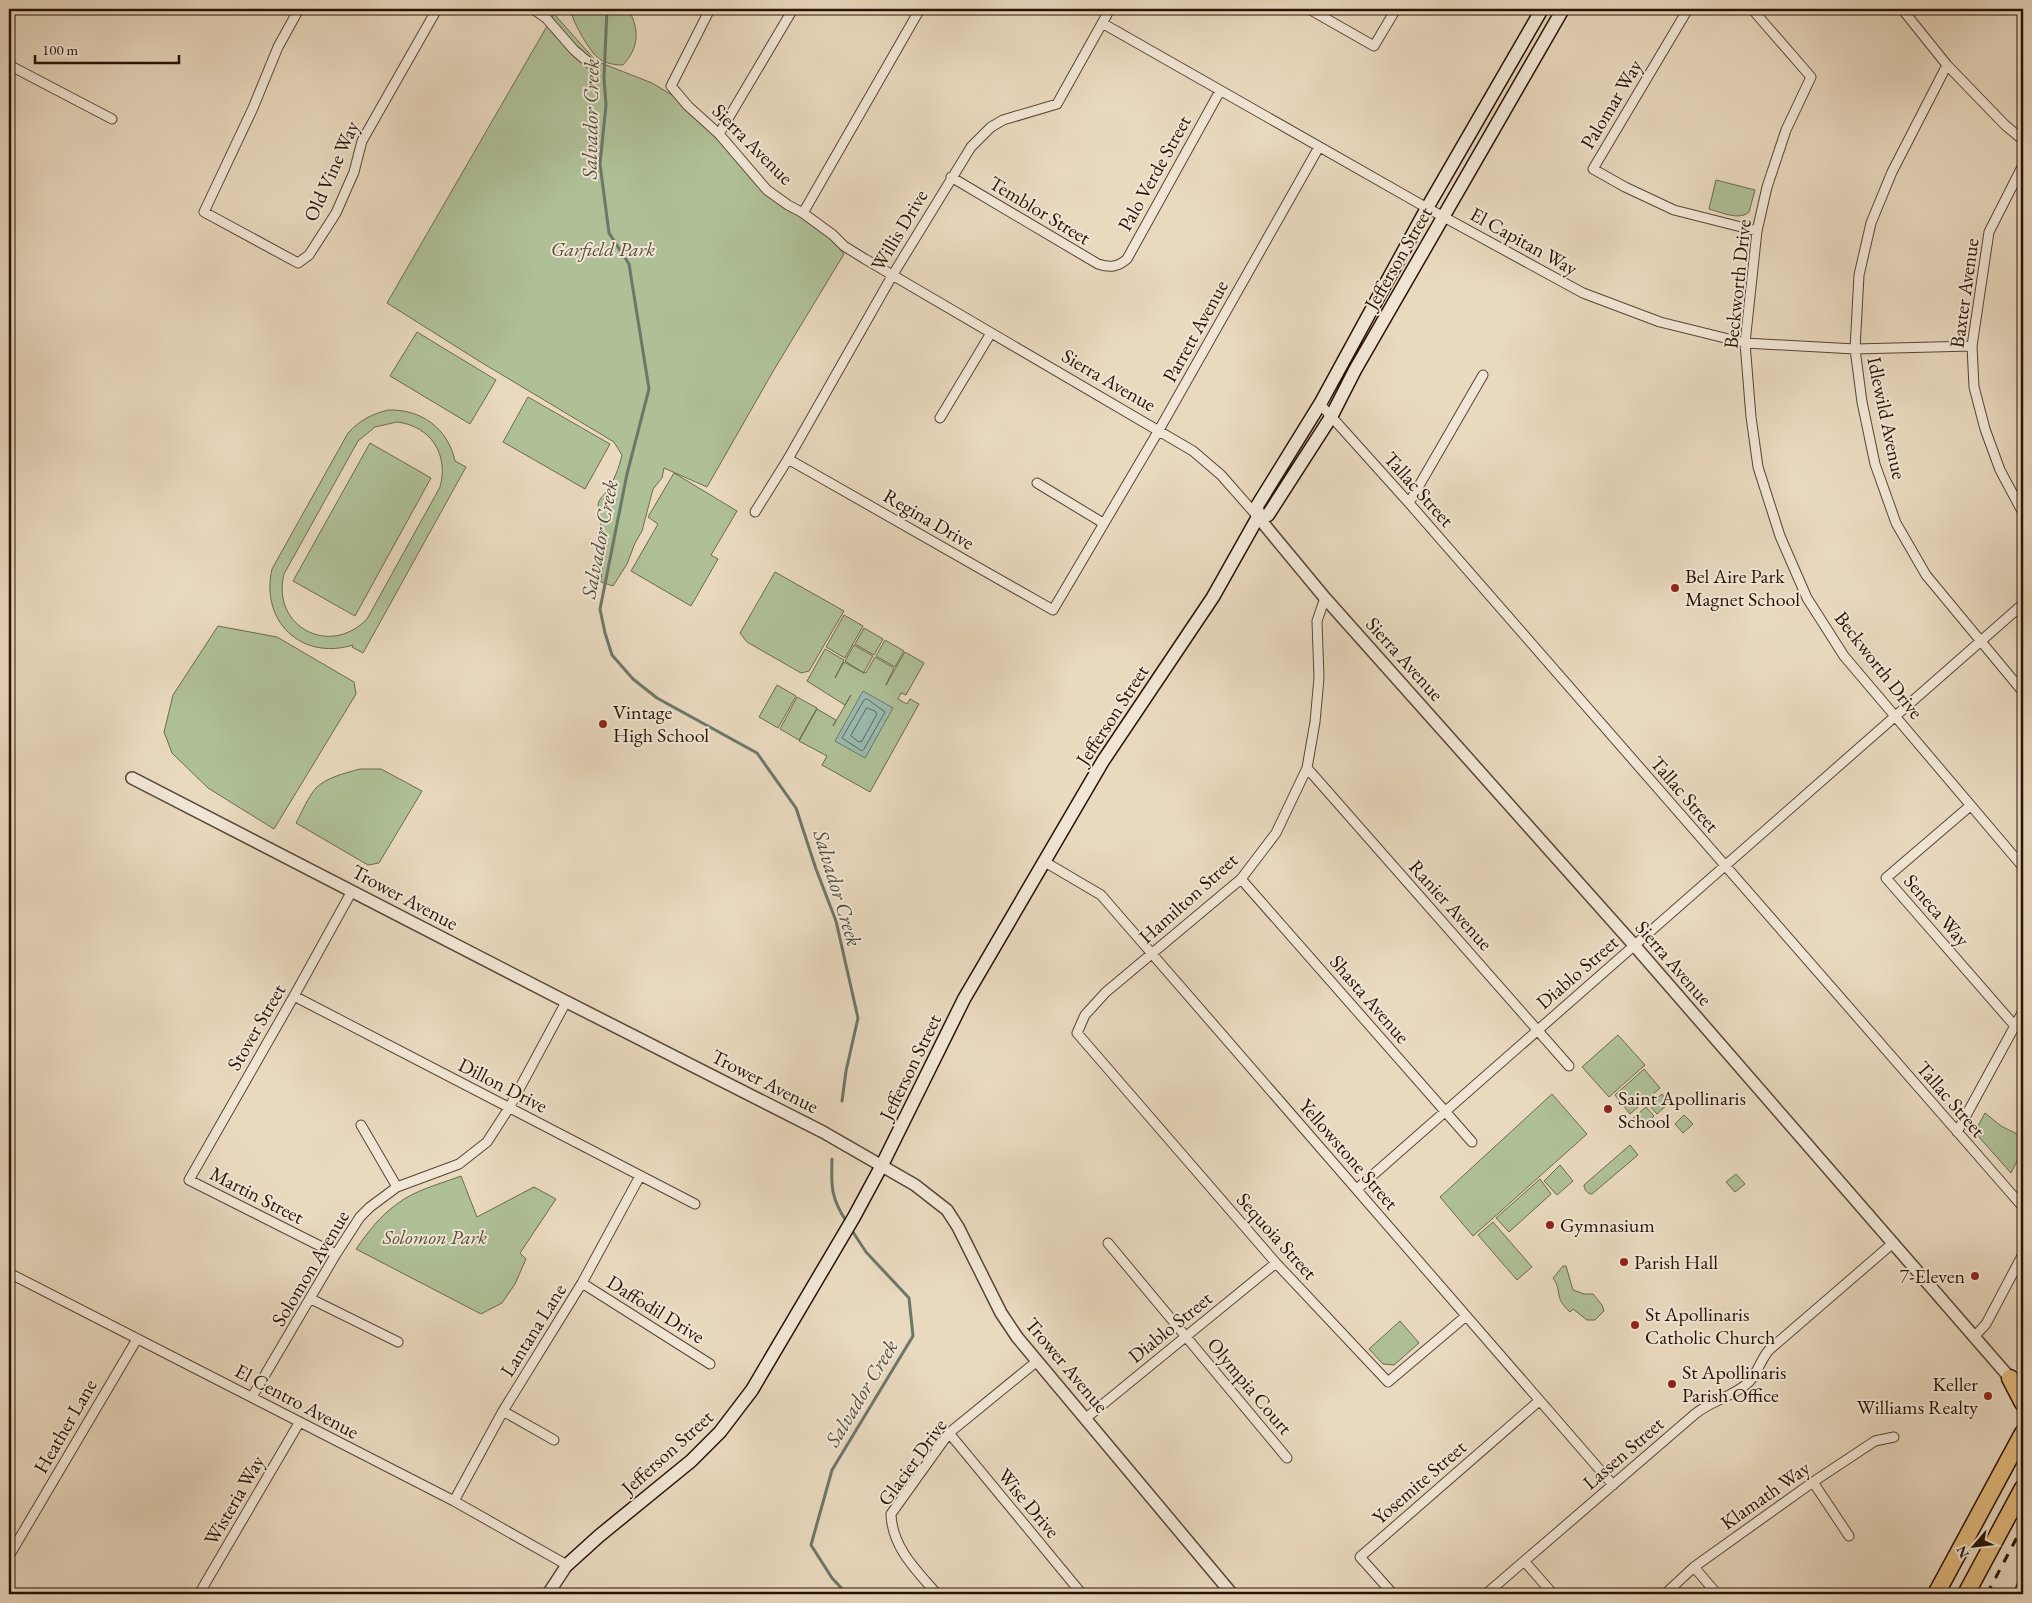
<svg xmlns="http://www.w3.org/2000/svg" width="2032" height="1603" font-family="'EB Garamond',serif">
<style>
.green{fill:#afc097;stroke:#6c694e;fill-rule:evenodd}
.water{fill:#98baae;stroke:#6c776a}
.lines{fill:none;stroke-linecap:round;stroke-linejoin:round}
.shore{stroke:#60665a;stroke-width:1}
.stream{stroke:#6c776a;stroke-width:3}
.minor-casing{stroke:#594434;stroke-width:11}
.tertiary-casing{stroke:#594434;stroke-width:14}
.secondary-casing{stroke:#291205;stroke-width:15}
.motorway-casing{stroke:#291205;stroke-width:19}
.minor{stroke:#f1e6d5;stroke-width:9}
.tertiary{stroke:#f1e6d5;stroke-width:11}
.secondary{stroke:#f1e6d5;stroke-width:12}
.motorway{stroke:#e4bc80;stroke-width:16}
.rail{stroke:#291205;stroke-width:3;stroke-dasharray:9 9;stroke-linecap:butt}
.poi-dot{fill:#8f2418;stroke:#f1e6d5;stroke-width:2}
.labels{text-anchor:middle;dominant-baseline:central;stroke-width:4;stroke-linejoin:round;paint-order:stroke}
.street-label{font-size:20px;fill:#291205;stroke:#f1e6d5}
.park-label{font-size:20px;font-style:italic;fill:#584f38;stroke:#f1e6d5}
.poi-label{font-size:20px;fill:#291205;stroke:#f1e6d5;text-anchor:start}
.water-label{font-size:21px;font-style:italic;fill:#504d40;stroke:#f1e6d5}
</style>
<rect width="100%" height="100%" fill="#e9d9bf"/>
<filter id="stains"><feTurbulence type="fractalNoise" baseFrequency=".004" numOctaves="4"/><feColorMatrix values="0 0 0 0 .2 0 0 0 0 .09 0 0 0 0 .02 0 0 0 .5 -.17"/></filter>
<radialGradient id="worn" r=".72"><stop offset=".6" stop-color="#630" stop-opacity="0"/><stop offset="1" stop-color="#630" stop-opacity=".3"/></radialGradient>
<!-- green -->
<path class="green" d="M570,9h58c12,20 11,39 -5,56 -9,0 -20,-2 -26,-8 -9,-8 -25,-37 -27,-48z
M554,14l42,47 56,22 25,15 101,102 49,33 17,21 -69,114 -68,119 -43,-19 -2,10 -9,11 -11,42 -7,12 -8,21 -14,22 -12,-4 3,-37 -6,-40c1,-7 5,-8 8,-13 8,-11 13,-24 16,-37l-8,-13 -135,-81 -92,-58z
M1716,180l39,10 -6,22c-10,9 -28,0 -40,-3z
M417,332l79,48 -26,44 -80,-48z
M528,397l82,47 -25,45 -82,-47z
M388,410c33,-1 60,18 67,51l11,6 -103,186 -11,-6 1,-2c-52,16 -93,-24 -81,-76l76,-136c12,-13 24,-19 40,-23zM397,422c34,4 52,33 43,65l-73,132c-38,39 -96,7 -83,-45l74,-133 17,-14z
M370,443l61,35 -76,138 -62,-35z
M674,473l63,38 -26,44 7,4 -27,47 -60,-35 27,-47 -10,-7z
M775,572l69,39 -35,60 -8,2 -54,-31 -7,-9z
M844,615l19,11 -18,32 -19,-11z
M218,626l59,11 77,45 2,12 -82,135 -66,-41 -36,-35 -8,-21 9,-37z
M864,628l19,11 -9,16 -19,-11z
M885,640l19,11 -9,16 -19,-11z
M854,645l19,11 -9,16 2,1 9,-16 19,11 -8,17 19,-33 19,11 -18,32 -5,-2 -3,6 9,5 3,-5 9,5 -49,88 -48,-27 5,-9 -28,-15 18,-32 19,11 -3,6 18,-31 -6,10 -38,-24 18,-32 19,11 -9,18 9,-16 20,11 -19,-12z
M777,685l19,11 -18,32 -19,-11z
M797,697l20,11 -18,32 -19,-11z
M360,769h21l41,22 -43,72 -11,2 -72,-42c6,-11 12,-26 20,-35 11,-11 30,-15 44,-19z
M1618,1035l27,30 -36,32 -27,-30z
M1644,1069l16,19 -30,26 -15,-19z
M1552,1094l35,40 -114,102 -33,-39z
M1662,1094l7,9 -12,11 -8,-9z
M1646,1107l8,9 -13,12 -9,-9z
M1985,1113l16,13 22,11v12l-12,24 -33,-37v-10z
M1684,1115l9,9 -10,9 -8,-9z
M1630,1145l8,10 -46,39c-4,0 -8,-4 -8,-9z
M1560,1165l13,16 -16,14 -13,-14z
M1736,1174l9,10 -10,8 -9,-10z
M461,1176l16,41 57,-30 22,12 -36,54 6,6 -11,25 -13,19 -21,11 -125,-65c12,-17 24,-33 41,-45 18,-14 43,-20 64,-28z
M1540,1179l11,15 -42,38 -13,-14z
M1493,1222l39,45 -15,13 -39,-45z
M1563,1266h3l7,24 11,4h9l9,11 2,6 -9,9h-8l-14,-11 -3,3c-17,-15 -7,-20 -17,-34z
M1400,1321l19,22 -25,22 -11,-1 -14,-15z"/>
<!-- water -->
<path class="water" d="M863,691l30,17 -28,50 -30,-17z"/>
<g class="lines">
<!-- shore -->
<path class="shore" d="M867,699l18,13 -21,37 -2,2 -20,-13 22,-38z
M867,708l8,3 2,3 -15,27 -3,1 -8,-6z"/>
<!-- stream -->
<path class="stream" d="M607,9l-3,69 2,27 -6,59 9,69 20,31 20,125 -22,85 -27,135 5,24 7,22 21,24 24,19 100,55 39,55 20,61 20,52 22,97 -12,53 -4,30
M832,1159c-1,27 -1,39 14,62
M847,1594l-15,-16 -21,-33 21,-75 81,-134 -4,-38 -43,-46 -15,-23"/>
<!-- minor casing -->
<g class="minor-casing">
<path id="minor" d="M299,9l-21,38 -25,61 -49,104 94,51 11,-8 27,-42 18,-41 8,-31 75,-132
M533,9l13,9 28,32 21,18
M710,9l-39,77 17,20 31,28 48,56 21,15 15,8 30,22 11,11 21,13 328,192 28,24 37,42
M1309,9l65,37 22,-37
M1688,9l-95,160 32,18 49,23 83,21
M1752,9l59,68 -25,53 -19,57 -10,44 -12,112 6,74 7,50 22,69 27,62 37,58 179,211
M1902,9l45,56 58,60 18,15
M1102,23l318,181 163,89 77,29 85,21 110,6 117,-3
M9,65l103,54
M1947,65l-55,107 -21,51 -12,52 -4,74 7,53 13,62 21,59 30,52 97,117
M719,134l74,-125
M2023,165l-34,67 -17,114 2,41 11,42 15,41 23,43
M951,177l147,87c12,4 20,3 29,-5l93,-168
M803,213l117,-204
M1320,404l89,99 614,704
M940,418l51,-85
M788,459l265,151 106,-180 160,-283
M1037,483l66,40
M1409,503l74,-128
M755,512l33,-53 104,-183 79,-129 20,-20 12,-7 54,-16 53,-95
M1325,598l-8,23 2,57 -4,44 -8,46 -31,65 -35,46 -135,113 -21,23 -8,18 199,230 112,119 78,-66
M1307,768l262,298
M1970,806l-84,72 129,148
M1045,862l56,33 512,590
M1241,879l231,263
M294,996l401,208
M361,1125l36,62
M1957,1132l66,-121
M1357,1189l666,-585
M1108,1243l179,215
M336,1254l-147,-74 105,-184 58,-105
M9,1273l445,228 113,64
M582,1283l128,81
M311,1299l87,43
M1974,1337l12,-13 37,-70
M252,1397l84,-143 24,-37 10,-10 27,-20 62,-23 28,-22 22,-34 57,-106
M503,1411l51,29
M1086,1418l190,-155
M949,1433l133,161
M1813,1482l36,54
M454,1501l49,-90 79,-128 58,-107
M9,1556l128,-217
M1525,1562l28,32
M1694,1567l23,27
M199,1594l100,-171
M937,1594c-21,-24 -45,-47 -46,-80l58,-81 87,-71
M1393,1594l-33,-37 179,-156
M1486,1594l209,-180c17,-14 38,-17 54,-32 8,-8 12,-23 20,-32l124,-107
M1665,1594l29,-27 119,-85 62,-41 19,-4"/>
</g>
<!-- tertiary casing -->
<g class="tertiary-casing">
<path id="tertiary" d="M1258,517l67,81 309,347 376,433
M132,778l425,219 266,135 92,53 32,25 11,17 43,86 16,24 215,257
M548,1594l19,-29
M2020,1594l3,-8"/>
</g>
<!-- secondary casing -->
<g class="secondary-casing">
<path id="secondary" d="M1258,517l10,-2 63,-98 24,-47 208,-361
M567,1565l32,-29 92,-75 29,-29 32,-42 102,-173 28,-52 82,-166 139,-238 110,-164 45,-80 -1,-11 63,-102 107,-196 115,-199"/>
</g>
<!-- motorway casing -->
<g class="motorway-casing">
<path id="motorway" d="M2010,1378l13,25
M1936,1594l87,-161
M1966,1594l57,-106"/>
</g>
<!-- minor -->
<use href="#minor" class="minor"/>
<!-- tertiary -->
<use href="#tertiary" class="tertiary"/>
<!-- secondary -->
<use href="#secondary" class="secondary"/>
<!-- motorway -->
<use href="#motorway" class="motorway"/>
<!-- rail -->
<path class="rail" d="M1987,1594l36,-68"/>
</g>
<!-- markers -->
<g class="poi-dot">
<circle cx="1675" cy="588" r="5"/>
<circle cx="603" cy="724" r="5"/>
<circle cx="1608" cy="1109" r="5"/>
<circle cx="1550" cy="1225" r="5"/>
<circle cx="1624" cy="1262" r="5"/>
<circle cx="1975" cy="1276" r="5"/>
<circle cx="1635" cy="1325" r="5"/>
<circle cx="1672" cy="1384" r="5"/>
<circle cx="1988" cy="1396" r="5"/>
</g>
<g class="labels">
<!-- street labels -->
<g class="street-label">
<text transform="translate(1611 104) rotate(-59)">Palomar Way</text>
<text transform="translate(753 144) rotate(45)">Sierra Avenue</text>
<text transform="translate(331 171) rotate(-66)">Old Vine Way</text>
<text transform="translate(1154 173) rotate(-61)">Palo Verde Street</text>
<text transform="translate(1040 210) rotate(31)">Temblor Street</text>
<text transform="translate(899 230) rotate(-59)">Willis Drive</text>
<text transform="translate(1524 241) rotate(29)">El Capitan Way</text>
<text transform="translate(1398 258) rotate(-60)">Jefferson Street</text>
<text transform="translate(1737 284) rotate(-84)">Beckworth Drive</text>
<text transform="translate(1964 293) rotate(-82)">Baxter Avenue</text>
<text transform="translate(1195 331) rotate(-61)">Parrett Avenue</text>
<text transform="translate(1109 380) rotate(30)">Sierra Avenue</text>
<text transform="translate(1887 418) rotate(78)">Idlewild Avenue</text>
<text transform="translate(1419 489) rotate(48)">Tallac Street</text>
<text transform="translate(929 519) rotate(30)">Regina Drive</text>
<text transform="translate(1405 659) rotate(48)">Sierra Avenue</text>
<text transform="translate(1879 665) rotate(52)">Beckworth Drive</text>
<text transform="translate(1112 715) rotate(-57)">Jefferson Street</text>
<text transform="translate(1685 794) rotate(49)">Tallac Street</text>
<text transform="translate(405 897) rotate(28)">Trower Avenue</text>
<text transform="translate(1188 898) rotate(-42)">Hamilton Street</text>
<text transform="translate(1451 905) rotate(48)">Ranier Avenue</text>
<text transform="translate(1937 910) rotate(49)">Seneca Way</text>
<text transform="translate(1674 963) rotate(49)">Sierra Avenue</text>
<text transform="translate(1577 972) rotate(-41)">Diablo Street</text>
<text transform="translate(1370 999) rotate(49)">Shasta Avenue</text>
<text transform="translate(256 1027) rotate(-60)">Stover Street</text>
<text transform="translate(910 1067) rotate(-64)">Jefferson Street</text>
<text transform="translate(765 1081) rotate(27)">Trower Avenue</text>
<text transform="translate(503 1085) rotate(27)">Dillon Drive</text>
<text transform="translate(1951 1099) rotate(49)">Tallac Street</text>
<text transform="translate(1349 1154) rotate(49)">Yellowstone Street</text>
<text transform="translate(257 1195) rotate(27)">Martin Street</text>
<text transform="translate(1277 1236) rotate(48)">Sequoia Street</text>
<text transform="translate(310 1268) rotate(-59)">Solomon Avenue</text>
<text transform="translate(656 1309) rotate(32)">Daffodil Drive</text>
<text transform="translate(1170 1327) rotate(-39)">Diablo Street</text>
<text transform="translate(533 1330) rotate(-58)">Lantana Lane</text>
<text transform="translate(1067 1365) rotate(50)">Trower Avenue</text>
<text transform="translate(1250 1386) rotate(50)">Olympia Court</text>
<text transform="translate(297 1401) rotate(28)">El Centro Avenue</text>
<text transform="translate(65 1426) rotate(-60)">Heather Lane</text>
<text transform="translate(667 1452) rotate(-42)">Jefferson Street</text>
<text transform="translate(1623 1453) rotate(-41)">Lassen Street</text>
<text transform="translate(912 1462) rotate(-54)">Glacier Drive</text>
<text transform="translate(1419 1482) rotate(-41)">Yosemite Street</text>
<text transform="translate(1765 1495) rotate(-35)">Klamath Way</text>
<text transform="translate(234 1500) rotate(-60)">Wisteria Way</text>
<text transform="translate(1029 1503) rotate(50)">Wise Drive</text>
</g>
<!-- park labels -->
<g class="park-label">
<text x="603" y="249">Garfield Park</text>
<text x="435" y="1237">Solomon Park</text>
</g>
<!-- poi labels -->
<g class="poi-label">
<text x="1685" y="576">Bel Aire Park<tspan x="1685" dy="23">Magnet School</tspan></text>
<text x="613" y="712">Vintage<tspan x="613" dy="23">High School</tspan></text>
<text x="1618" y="1098">Saint Apollinaris<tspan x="1618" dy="23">School</tspan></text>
<text x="1560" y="1225">Gymnasium</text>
<text x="1634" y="1262">Parish Hall</text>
<text x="1965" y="1276" text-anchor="end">7-Eleven</text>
<text x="1645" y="1314">St Apollinaris<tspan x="1645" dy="23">Catholic Church</tspan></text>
<text x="1682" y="1372">St Apollinaris<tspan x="1682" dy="23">Parish Office</tspan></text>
<text x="1978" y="1384" text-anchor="end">Keller<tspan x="1978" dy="23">Williams Realty</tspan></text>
</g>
<!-- water labels -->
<g class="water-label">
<text transform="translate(590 119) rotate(-89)">Salvador Creek</text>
<text transform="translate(599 539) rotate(-79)">Salvador Creek</text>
<text transform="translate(838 888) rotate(73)">Salvador Creek</text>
<text transform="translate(861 1393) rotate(-59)">Salvador Creek</text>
</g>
</g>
<!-- margin -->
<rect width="2032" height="1603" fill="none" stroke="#e9d9bf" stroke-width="30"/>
<rect x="10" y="10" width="2012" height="1583" fill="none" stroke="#291205" stroke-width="2.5"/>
<rect x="15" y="15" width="2002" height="1573" fill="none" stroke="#291205"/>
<!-- north arrow -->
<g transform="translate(1974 1546) rotate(242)" stroke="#f1e6d5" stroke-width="4" paint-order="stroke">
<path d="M0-4L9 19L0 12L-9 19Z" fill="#291205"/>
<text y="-8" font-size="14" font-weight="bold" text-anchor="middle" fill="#291205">N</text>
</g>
<!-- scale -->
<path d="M35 55v8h144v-8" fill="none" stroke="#291205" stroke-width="2.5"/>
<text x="42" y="55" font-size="15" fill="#291205" stroke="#f1e6d5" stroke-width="4" paint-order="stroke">100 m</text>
<rect width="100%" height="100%" filter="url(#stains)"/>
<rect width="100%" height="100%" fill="url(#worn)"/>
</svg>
